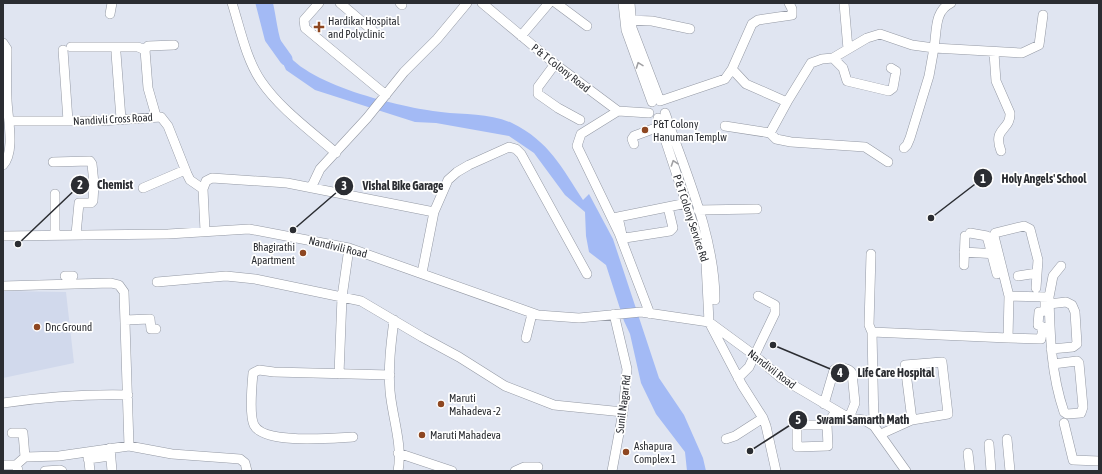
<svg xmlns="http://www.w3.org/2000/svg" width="1102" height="474" font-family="'Asap Condensed',sans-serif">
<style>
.built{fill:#d1d9ec}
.water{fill:#a3baf5}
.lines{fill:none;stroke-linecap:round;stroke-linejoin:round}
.river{stroke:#a3baf5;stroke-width:13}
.minor-casing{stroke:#9499a4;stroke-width:10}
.minor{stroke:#fff;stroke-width:9}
.oneway{stroke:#a0a0a3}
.poi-dot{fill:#8e4721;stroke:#fff;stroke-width:1.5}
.labels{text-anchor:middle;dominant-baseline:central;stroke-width:3.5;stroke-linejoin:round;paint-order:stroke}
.poi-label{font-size:11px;fill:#2b2d32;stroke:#fff;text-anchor:start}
.street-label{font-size:11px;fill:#2b2d32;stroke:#fff}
.leader{fill:none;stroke:#2b2d32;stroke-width:1.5}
.callout-dot{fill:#2b2d32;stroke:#fff;stroke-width:1.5}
.mark-label{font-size:12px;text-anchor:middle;font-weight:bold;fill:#fff}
.callout-label{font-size:12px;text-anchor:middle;font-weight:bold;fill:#2b2d32;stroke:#fff;stroke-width:3.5;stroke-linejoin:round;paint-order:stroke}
</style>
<rect width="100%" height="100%" fill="#e0e5f1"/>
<!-- built -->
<path class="built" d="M3,291l63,1 8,71 -71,15z"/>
<!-- water -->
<path class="water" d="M265,3h8c3,13 5,33 10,44 17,37 120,61 158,65 24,3 49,1 71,11 37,18 50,45 71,77l6,-6 24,45 46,139 25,37 19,43 3,13h-19l-2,-19 -29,-38 -15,-31 -11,-49 -6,-13 -18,-56 -17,-13 -3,-16 -1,-24 -20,-17 -31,-42 -25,-17 -73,-13 -21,-1 -100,-32 -29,-20 -9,-20z"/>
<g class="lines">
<!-- river -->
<path class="river" d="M262,3l9,35 15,21"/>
<!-- minor casing -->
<g class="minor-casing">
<path id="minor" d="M232,3c8,25 14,56 29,78 19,28 50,50 75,72
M319,3l-15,17 1,8 81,67
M340,3l33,28
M400,3l2,2
M482,3l73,61 63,47 31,2
M556,3l31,23
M623,3l3,27 26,72
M630,3l2,25 28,73 65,-22 7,-10 14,15 41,18 -17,31 6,6 15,3 74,5 23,15
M844,3l4,46
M951,3c-17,8 -14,28 -17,45l88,5 17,-8 4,-30
M110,14l2,-11
M630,20l22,1 38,8
M521,36l28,-33
M3,43l4,6c0,16 -1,33 0,50 0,16 9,53 -4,66
M71,47h67l7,3
M63,50l5,71
M145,50l3,38 8,28
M145,50l3,-4 26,-1
M116,53l5,66
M994,53l2,28 14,32c1,18 -18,14 -9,38
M833,58l10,10 4,13 42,10 4,-3 3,-17 -5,-3
M555,64l-17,23v7l20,14 22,12
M732,69l20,-45 6,-4 34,-5v-6l-3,-6
M787,102l24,-39 11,-4 11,-1 34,-20 13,-4 32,11 22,3 -5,28 -19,62 -3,7 -3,3
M618,111l-37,23 -4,12 42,87 31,81
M665,113c20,58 50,124 50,187
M658,118l48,145 3,59 33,63 21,33 3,8 10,45
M9,121h91l61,-4 7,9 19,48 3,6 13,9
M725,126l45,7
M634,144l-2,-5 2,-3 27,-10
M53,162l37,-1 2,3 2,20 -1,17 -2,2h-12l-3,31
M143,188l42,-18
M311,188l9,-19 47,-51 37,-46 33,-33 30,-36
M698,210l59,-1
M618,217l4,18 3,3 45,-7 3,-3 -5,-21
M613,218l74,-15
M205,231l-2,-42 3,-8 6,-3 75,5 147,29
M970,233l17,3 10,38
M55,235v-41
M3,236l165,-2 81,-5 100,19 189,67 41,3 62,-6 68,10 45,33 27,23 68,40 15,2 10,6 32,45
M964,252l33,2
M871,254l-2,71 3,7
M964,265l1,-29
M422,273l12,-61 14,-32 9,-8 12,-7 40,-18 7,2 5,5 66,120
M65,276h8
M1018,276l19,-3
M157,282l69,-6 29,3 106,22 61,36 37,20 46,29 49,19 69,7
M3,286l108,-3 8,2 5,7 5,154
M1009,296l-15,-60 1,-3 29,-7 6,3 8,31 -2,28
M1049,297l4,-21 8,-10
M1049,304l17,-2 6,3 3,7 2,32 -4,3 -22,2
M125,320l25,-1 1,10h5
M394,320c-3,23 -6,47 -4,71 2,25 13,54 8,80
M526,338l6,-24
M1008,338l33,1 2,-12 -5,-2 1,-13 6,-1v-10
M339,374l3,-77 7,-49
M738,378l11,-11 26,-54v-8l-17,-9
M3,403c42,-6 82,-9 125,-8
M824,404l10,-34c5,-4 15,-2 18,3l3,30 -6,15
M1064,423l9,37 26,1
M827,425h-30v22l31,-1 -1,-21 9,-14
M874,426l-2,-94 136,6 1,-42 40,1c1,39 2,77 15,115l3,2 14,-1 2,-6 -4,-44 -2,-2 -24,3
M12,433h11l2,24
M881,434l31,-14 36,-6 -6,-52 -37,3 7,55
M353,437c-20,1 -89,8 -99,-12 -5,-10 -2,-41 -1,-52l6,-3 15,2 116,3
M726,439l9,-3 28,-18
M1007,439l3,32
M989,444l2,27
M110,448l2,23
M88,453l2,18
M398,453l54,18
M968,453l2,18
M88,459l22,-3
M3,465h13l2,5
M16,465l9,-8 34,-1 70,-10 43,8 68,5 5,4 2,8
M45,471l15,-1 2,1
M515,471l9,-4h14
M612,471l11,-59 4,-43 -13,-55"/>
</g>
<!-- minor -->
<use href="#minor" class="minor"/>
</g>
<!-- one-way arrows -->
<defs><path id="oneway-chevron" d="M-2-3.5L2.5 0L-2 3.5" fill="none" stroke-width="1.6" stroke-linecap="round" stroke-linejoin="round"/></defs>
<g class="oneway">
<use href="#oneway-chevron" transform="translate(639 65) rotate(-110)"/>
<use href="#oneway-chevron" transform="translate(674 163) rotate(-109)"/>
</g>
<!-- markers -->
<g class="poi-dot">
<path d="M317 21h4v4h4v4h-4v4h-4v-4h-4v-4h4z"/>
<circle cx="645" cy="130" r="4"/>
<circle cx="303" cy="253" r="4"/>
<circle cx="37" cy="327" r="4"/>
<circle cx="441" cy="404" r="4"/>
<circle cx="422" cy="435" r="4"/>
<circle cx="626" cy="452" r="4"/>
</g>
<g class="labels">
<!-- poi labels -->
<g class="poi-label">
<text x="328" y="21">Hardikar Hospital<tspan x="328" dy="13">and Polyclinic</tspan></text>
<text x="653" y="124">P&amp;T Colony<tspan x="653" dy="13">Hanuman Templw</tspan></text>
<text x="295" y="247" text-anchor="end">Bhagirathi<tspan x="295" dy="13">Apartment</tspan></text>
<text x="45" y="327">Dnc Ground</text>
<text x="449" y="398">Maruti<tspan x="449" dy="13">Mahadeva -2</tspan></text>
<text x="430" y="435">Maruti Mahadeva</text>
<text x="634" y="446">Ashapura<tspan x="634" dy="13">Complex 1</tspan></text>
</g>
<!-- street labels -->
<g class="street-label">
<text transform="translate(561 68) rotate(38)">P &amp; T Colony Road</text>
<text transform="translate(113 119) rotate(-3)">Nandivli Cross Road</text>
<text transform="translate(691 218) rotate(72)">P &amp; T Colony Service Rd</text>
<text transform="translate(338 247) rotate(14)">Nandivili Road</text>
<text transform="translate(772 369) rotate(37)">Nandivii Road</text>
<text transform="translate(623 404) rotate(-83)">Sunil Nagar Rd</text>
</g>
</g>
<!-- callouts -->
<path class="leader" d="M931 218L983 178M18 244L80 185M293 230L344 186M773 345L840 373M750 451L798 420"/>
<g class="callout-dot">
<circle cx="931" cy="218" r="4"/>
<circle cx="18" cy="244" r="4"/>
<circle cx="293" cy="230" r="4"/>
<circle cx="773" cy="345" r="4"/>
<circle cx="750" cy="451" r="4"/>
<circle cx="983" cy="178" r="10"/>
<circle cx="80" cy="185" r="10"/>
<circle cx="344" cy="186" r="10"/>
<circle cx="840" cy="373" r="10"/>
<circle cx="798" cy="420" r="10"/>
</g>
<g class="mark-label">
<text x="983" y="183">1</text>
<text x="80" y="189">2</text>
<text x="344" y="190">3</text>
<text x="840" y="377">4</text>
<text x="798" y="424">5</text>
</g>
<g class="callout-label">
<text x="1044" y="183">Holy Angels' School</text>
<text x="115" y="189">Chemist</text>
<text x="403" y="190">Vishal Bike Garage</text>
<text x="896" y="377">Life Care Hospital</text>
<text x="863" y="424">Swami Samarth Math</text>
</g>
<!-- border -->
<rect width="1102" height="474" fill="none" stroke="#2b2d32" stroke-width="8"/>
</svg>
